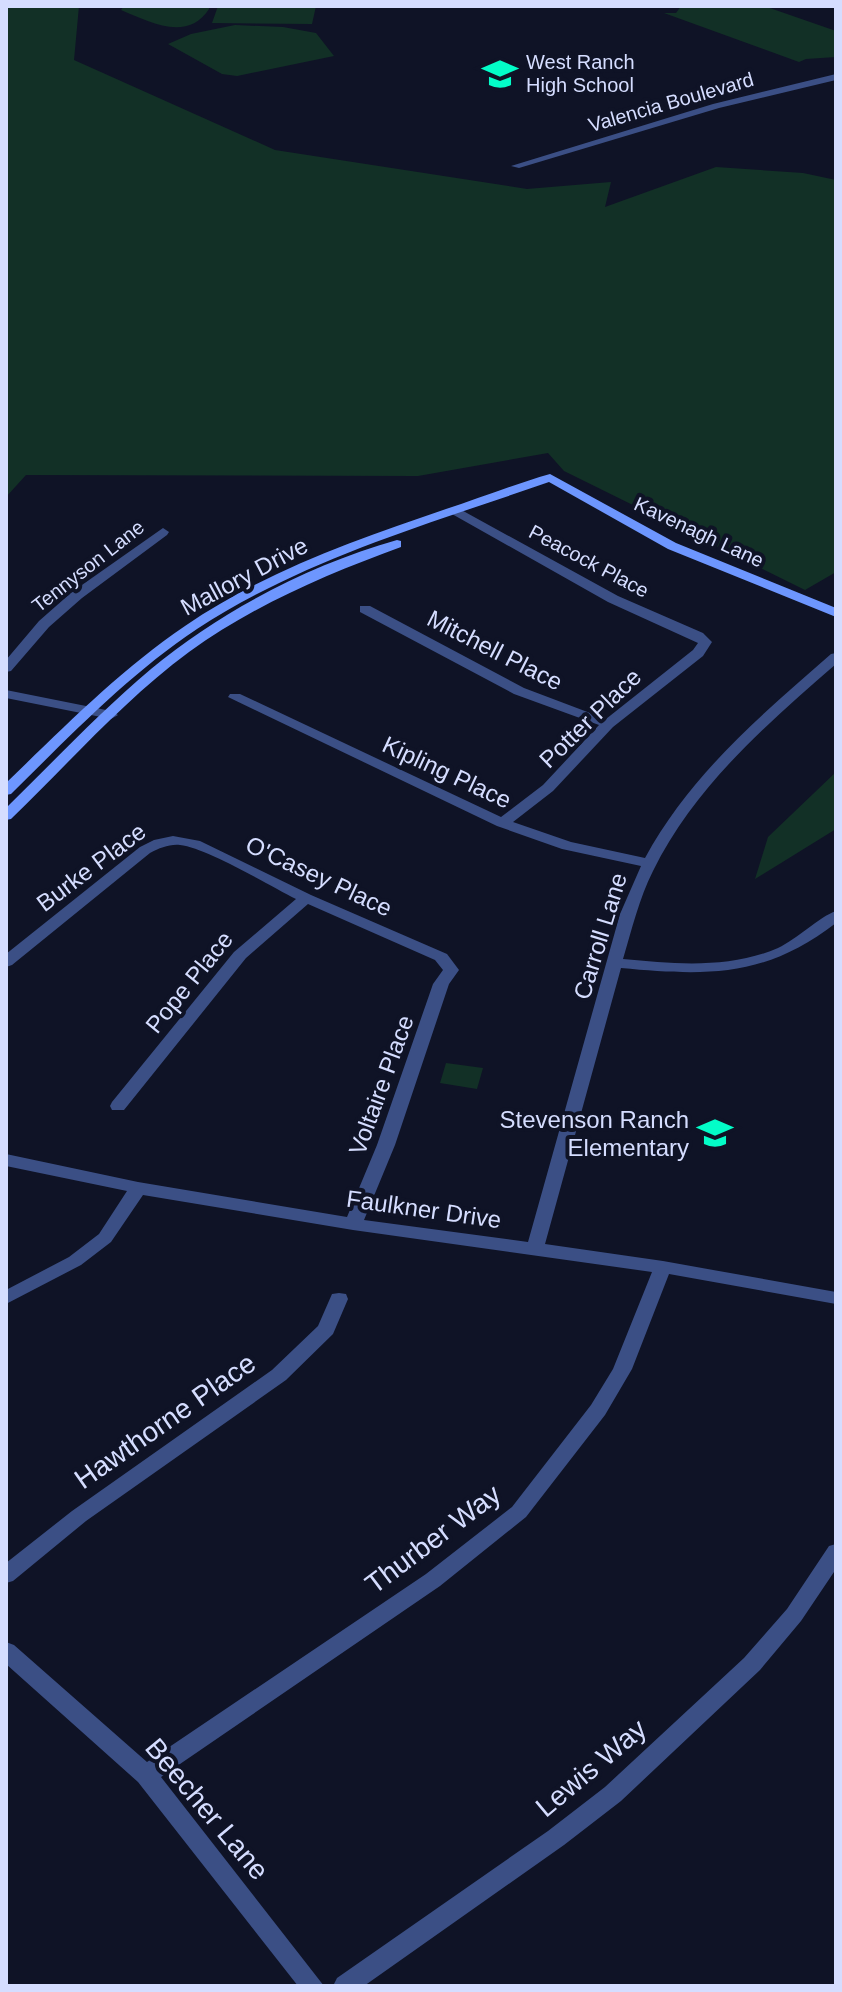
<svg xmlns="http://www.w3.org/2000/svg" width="842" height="1992" font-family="Arial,sans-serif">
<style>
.green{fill:#123026}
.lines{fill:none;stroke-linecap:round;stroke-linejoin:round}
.minor{fill:#3b4f85;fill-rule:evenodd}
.secondary{fill:#6d96fe;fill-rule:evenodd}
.labels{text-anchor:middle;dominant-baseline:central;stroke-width:8;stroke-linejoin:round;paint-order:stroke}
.far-poi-label{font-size:20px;fill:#d5ddff;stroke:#0f1326;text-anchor:start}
.far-street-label{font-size:20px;fill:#d5ddff;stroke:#0f1326}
.street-label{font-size:24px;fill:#d5ddff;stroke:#0f1326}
.poi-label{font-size:24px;fill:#d5ddff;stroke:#0f1326;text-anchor:end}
.near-street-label{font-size:28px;fill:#d5ddff;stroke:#0f1326}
</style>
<rect width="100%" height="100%" fill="#0f1326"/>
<!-- green -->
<path class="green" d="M6,6h73l-5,54 201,90 252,39 84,-7 -6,25 111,-40 87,6 33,7v392l-31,18 -241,-119 -16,-18 -130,23 -392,-1 -20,22z
M124,6h85v3c-22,34 -61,12 -88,1z
M218,6h98l-4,18 -100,-1z
M681,6h83l72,25v26l-30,2 -7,3 -135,-49h12z
M235,25l48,2 33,6 18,23 -97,20 -15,-2 -54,-30 23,-10z
M836,772v57l-81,50 13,-42z
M446,1063l37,5 -6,21 -37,-6z"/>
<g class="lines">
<!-- minor -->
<path class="minor" d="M836,74v6l-117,28 -200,60 -8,-2 202,-62z
M456,507l162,89 85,37 9,9 -9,14 -90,71 -60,64 -40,31 58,20 74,16c45,-83 116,-143 186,-204l5,-1v11c-70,61 -141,122 -183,207 -14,28 -21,58 -30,88 52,5 106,10 155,-11 19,-9 41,-31 58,-37v12c-71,55 -130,53 -215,45l-76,276 118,17 173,31v12l-167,-30 -37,95 -27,46 -79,102 -86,69 -279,191 163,209h-26l-160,-204 -132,-118v-22l8,3 133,117 279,-188 86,-67 79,-102 22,-36 39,-97 -299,-42 -210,-35 -32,47 -30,23 -75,39v-14l63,-33 30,-23 28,-43 -121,-25v-12l132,28 209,35 30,-72 56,-161 10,-14 -8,-10 -127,-56 -62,54 -122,152h-12l-2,-4 2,-4 122,-150 62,-53c-28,-14 -89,-51 -116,-54 -11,-1 -20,3 -30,8l-138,112 -6,2v-13l134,-107 14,-7 19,-4 27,5 111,54 136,59 12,16 -10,14 -54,161 -31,75 164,22 92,-328 21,-48 -79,-17 -65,-23 -269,-129 2,-3h10l261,123 42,-32 56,-60 -85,-31 -154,-82v-6h10l154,82 82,31 87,-69 5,-7 -90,-41 -156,-88 -2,-3z
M163,528l6,4 -2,3 -85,63 -33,29 -38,44 -5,1v-12l33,-39 33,-29z
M6,690l105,21 7,4 -7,4 -105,-21z
M339,1293l7,1 2,5 -15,35 -47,46 -200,141 -73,60 -7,2v-20l66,-52 200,-141 46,-44 14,-32z
M836,1544v25l-35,52 -41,49 -139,131 -57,44 -200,141h-31l4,-8 211,-147 57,-44 139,-129 43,-49 42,-63z"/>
<!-- secondary -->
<path class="secondary" d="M550,474l126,69 160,65v9l-168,-68 -119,-67c-120,42 -245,77 -352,147 -69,46 -127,107 -186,165l-5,1v-12c57,-55 113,-112 179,-157 79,-54 170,-86 261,-117 34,-11 69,-25 104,-35z
M397,540l4,1v6c-74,27 -147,58 -212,105 -65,48 -120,111 -178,167l-5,1v-12c48,-47 94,-96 145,-139 70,-58 158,-104 246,-129z"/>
</g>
<!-- icons -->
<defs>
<g id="school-bare" transform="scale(2.76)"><path d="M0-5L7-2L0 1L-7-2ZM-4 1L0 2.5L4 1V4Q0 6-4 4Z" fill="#03fdc8" stroke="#0f1326" stroke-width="2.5" paint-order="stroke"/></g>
</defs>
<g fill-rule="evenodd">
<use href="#school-bare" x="500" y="74"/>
<use href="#school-bare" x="715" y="1133"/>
</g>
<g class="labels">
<!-- far-poi labels -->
<g class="far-poi-label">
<text x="526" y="62">West Ranch<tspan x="526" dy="23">High School</tspan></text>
</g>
<!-- far-street labels -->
<g class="far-street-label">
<text transform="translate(671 102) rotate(-16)">Valencia Boulevard</text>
<text transform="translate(699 532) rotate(25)">Kavenagh Lane</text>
<text transform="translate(589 561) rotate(28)">Peacock Place</text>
<text transform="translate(88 566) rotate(-38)">Tennyson Lane</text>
</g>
<!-- street labels -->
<g class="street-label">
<text transform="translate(244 576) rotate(-28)">Mallory Drive</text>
<text transform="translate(495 650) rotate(27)">Mitchell Place</text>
<text transform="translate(590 718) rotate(-44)">Potter Place</text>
<text transform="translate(447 772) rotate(25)">Kipling Place</text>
<text transform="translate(91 867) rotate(-37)">Burke Place</text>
<text transform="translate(319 876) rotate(25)">O'Casey Place</text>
<text transform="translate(600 936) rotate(-73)">Carroll Lane</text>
<text transform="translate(189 982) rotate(-51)">Pope Place</text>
<text transform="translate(381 1085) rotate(-70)">Voltaire Place</text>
<text transform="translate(424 1209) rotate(8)">Faulkner Drive</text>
</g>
<!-- poi labels -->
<g class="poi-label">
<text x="689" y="1119">Stevenson Ranch<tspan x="689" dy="28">Elementary</tspan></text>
</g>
<!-- near-street labels -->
<g class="near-street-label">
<text transform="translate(165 1421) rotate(-35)">Hawthorne Place</text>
<text transform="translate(433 1539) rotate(-37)">Thurber Way</text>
<text transform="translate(591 1768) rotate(-40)">Lewis Way</text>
<text transform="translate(207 1809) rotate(50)">Beecher Lane</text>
</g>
</g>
<!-- border -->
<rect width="842" height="1992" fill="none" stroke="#d5ddff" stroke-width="16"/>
</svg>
